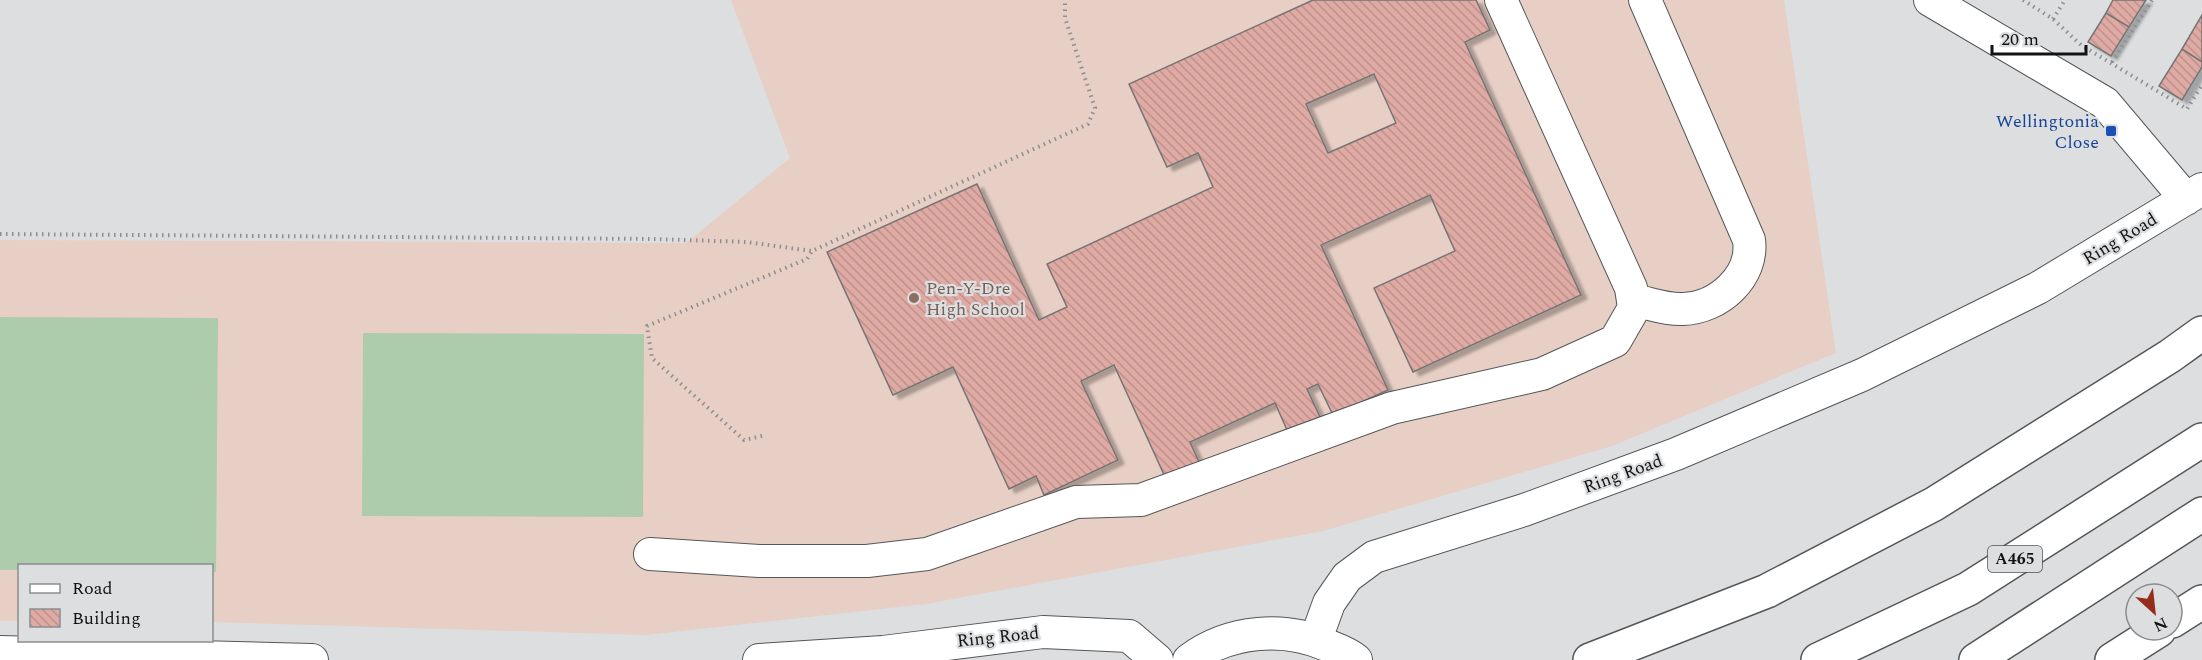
<svg xmlns="http://www.w3.org/2000/svg" width="2202" height="660" font-family="Spectral,serif">
<style>
.education{fill:#e7cfc5}
.pitch{fill:#adccac}
.building{fill:url(#building-back-hatch);stroke:#757473;stroke-width:1.5;fill-rule:evenodd;filter:url(#shadow)}
.lines{fill:none;stroke-linecap:round;stroke-linejoin:round}
.minor-casing{stroke:#555657;stroke-width:34}
.highway-casing{stroke:#555657;stroke-width:36}
.path{stroke:#8d8e8f;stroke-width:4;stroke-dasharray:1.5 4.5;stroke-linecap:butt}
.minor{stroke:#fff;stroke-width:32}
.highway{stroke:#fff;stroke-width:33}
.transit-dot{fill:#1a4fb4;stroke:#dddee0;stroke-width:2}
.education-dot{fill:#8d6e63;stroke:#dddee0;stroke-width:2}
.labels{text-anchor:middle;dominant-baseline:central;stroke-width:4.5;stroke-linejoin:round;paint-order:stroke}
.shield{fill:#dddee0;stroke:#4f5050;stroke-width:1.5}
.shield-label{font-size:16px;font-weight:bold;fill:#121313}
.transit-label{font-size:18px;fill:#164399;stroke:#dddee0;text-anchor:end}
.street-label{font-size:18px;fill:#121313;stroke:#dddee0}
.education-label{font-size:18px;fill:#785e54;stroke:#dddee0;text-anchor:start}
</style>
<defs>
<pattern id="building-back-hatch" width="6" height="6" patternUnits="userSpaceOnUse" patternTransform="scale(1.5)"><rect width="6" height="6" fill="#e0aaa4"/><path d="M-1 5l2 2M0 0l6 6M5-1l2 2" fill="none" stroke="#bf918c"/></pattern>
<filter id="shadow"><feDropShadow dx="6" dy="4" stdDeviation="1.5" flood-color="#0004"/></filter>
</defs>
<rect width="100%" height="100%" fill="#dddee0"/>
<!-- education -->
<path class="education" d="M731,0h1053l52,353 -224,93 -289,85 -397,73 -280,31 -434,-13v-56h-192l-1,55h-19v-381l686,3 104,-85z"/>
<!-- pitch -->
<path class="pitch" d="M0,317l218,1 -2,254h-4v-6h-192l-1,4h-19z
M363,333l281,1 -1,183 -281,-1z"/>
<!-- building -->
<path class="building" d="M1313,0h163l14,30 -25,12 116,253 -168,77 -39,-84 81,-37 -25,-56 -109,50 67,145 -55,25 -15,-31 -11,5 13,28 -32,15 -13,-29 -85,39 10,22 -34,15 -52,-114 -33,16 37,79 -74,35 -8,-19 -27,13 -56,-122 -60,28 -66,-143 150,-68 62,136 28,-13 -20,-43 166,-77 -15,-34 -31,14 -38,-83zM1374,74l22,49 -68,30 -22,-49z
M2113,0h33l-17,27 -23,-14z
M2106,13l23,14 -18,29 -23,-14z
M2202,15v47l-20,-13z
M2182,49l20,13v5l-20,33 -23,-14z"/>
<g class="lines">
<!-- minor casing -->
<g class="minor-casing">
<path id="minor" d="M1930,0l175,103 81,96
M1633,300c16,3 33,10 50,9 36,-1 71,-33 66,-69l-104,-240
M650,554l109,7h108l60,-7 149,-52 65,-2 251,-92 150,-34 73,-33 19,-33 -3,-20 -130,-288
M1316,639l13,-36 18,-26 27,-20 150,-47 152,-56 186,-79 176,-87 164,-99
M0,652l312,8
M759,660l124,-8 160,-20 86,4 28,24
M1189,660c40,-30 97,-35 142,-13 8,3 18,7 25,13"/>
</g>
<!-- highway casing -->
<g class="highway-casing">
<path id="highway" d="M2172,621l30,-19
M1590,660l177,-69 167,-87 236,-148 32,-23
M1818,660l150,-71 234,-149
M1976,660l226,-146
M2112,660l47,-30"/>
</g>
<!-- path -->
<path class="path" d="M2023,0l30,19 28,26 106,64 15,-24
M2053,19l12,-19
M2112,62l40,-62
M0,234l654,5 93,3 65,9
M762,436l-18,4 -92,-82 -5,-32 160,-67 5,-8 276,-127 7,-16 -30,-90v-18"/>
<!-- minor -->
<use href="#minor" class="minor"/>
<!-- highway -->
<use href="#highway" class="highway"/>
</g>
<!-- markers -->
<rect class="transit-dot" x="2105" y="125" width="12" height="12" rx="3"/>
<circle class="education-dot" cx="914" cy="298" r="6"/>
<g class="labels">
<!-- shield labels -->
<rect class="shield" x="1988" y="546" width="54" height="26" rx="4.5"/>
<g class="shield-label">
<text x="2015" y="559">A465</text>
</g>
<!-- transit labels -->
<g class="transit-label">
<text x="2099" y="121">Wellingtonia<tspan x="2099" dy="21">Close</tspan></text>
</g>
<!-- street labels -->
<g class="street-label">
<text transform="translate(2120 239) rotate(-31)">Ring Road</text>
<text transform="translate(1623 474) rotate(-20)">Ring Road</text>
<text transform="translate(998 637) rotate(-6)">Ring Road</text>
</g>
<!-- education labels -->
<g class="education-label">
<text x="926" y="288">Pen-Y-Dre<tspan x="926" dy="21">High School</tspan></text>
</g>
</g>
<!-- legend -->
<rect x="18" y="564" width="195" height="78" fill="#dddee0" stroke="#8c8d8e" stroke-width="1.5"/>
<rect x="30" y="584" width="30" height="9" fill="#ffffff" stroke="#8c8d8e" stroke-width="1.5"/>
<text x="72" y="594" font-size="18" fill="#121313">Road</text>
<rect x="30" y="609" width="30" height="18" fill="url(#building-back-hatch)" stroke="#8c8d8e" stroke-width="1.5"/>
<text x="72" y="624" font-size="18" fill="#121313">Building</text>
<!-- north arrow -->
<g transform="translate(2154 612) rotate(153)"><circle r="28" fill="#dddee0" stroke="#8c8d8e" stroke-width="1.5"/>
<path d="M0-4.5L10 22L0 15L-10 22Z" fill="#962c1c"/>
<text y="-9" font-size="16" font-weight="bold" text-anchor="middle" fill="#121313">N</text>
</g>
<!-- scale -->
<path d="M1992 45v9h94v-9" fill="none" stroke="#121313" stroke-width="3"/>
<text x="2001" y="45" font-size="18" fill="#121313" stroke="#dddee0" stroke-width="4.5" paint-order="stroke">20 m</text>
</svg>
